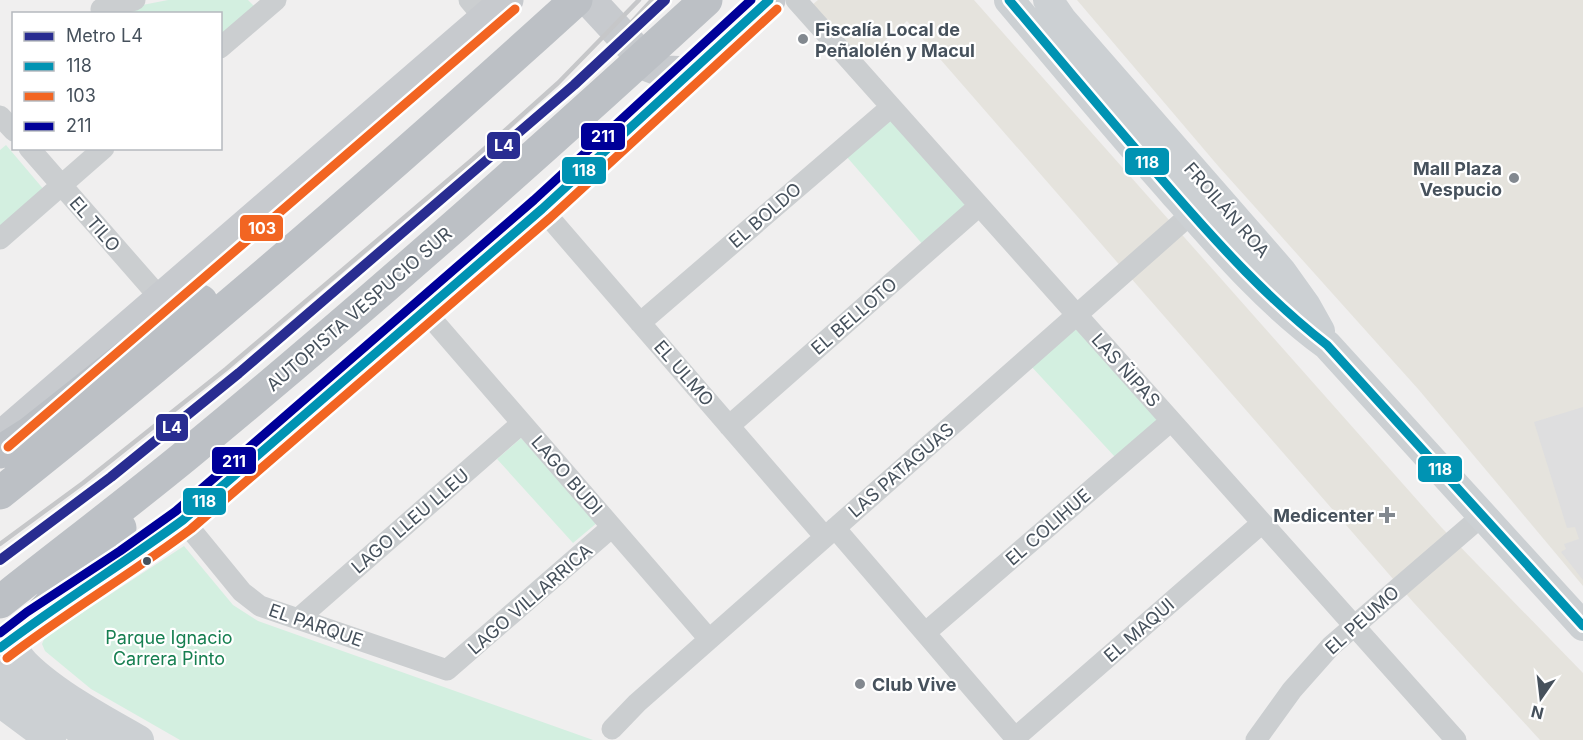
<svg xmlns="http://www.w3.org/2000/svg" width="1583" height="740" font-family="Inter,sans-serif">
<style>
.commercial{fill:#e5e3dd}
.education{fill:#dededf}
.green{fill:#d3efe0}
.lines{fill:none;stroke-linecap:round;stroke-linejoin:round}
.street{stroke:#cbced0;stroke-width:21}
.secondary{stroke:#ccd0d3;stroke-width:30}
.primary{stroke:#c7cace;stroke-width:33}
.highway{stroke:#bcc0c5;stroke-width:33}
.rail{stroke:#c6c7c9;stroke-width:4.5}
.bus-1-casing{stroke:#fff;stroke-width:14}
.bus-2-casing{stroke:#fff;stroke-width:14}
.bus-3-casing{stroke:#fff;stroke-width:14}
.bus-1{stroke:#0093b3;stroke-width:9}
.bus-2{stroke:#f26522;stroke-width:9}
.bus-3{stroke:#009;stroke-width:9}
.metro-1-casing{stroke:#fff;stroke-width:15}
.metro-1{stroke:#292d91;stroke-width:10}
.poi-dot{fill:#82888f;stroke:#fff;stroke-width:2}
.bus-dot{fill:#46515c;stroke:#fff;stroke-width:2}
.labels{text-anchor:middle;dominant-baseline:central;stroke-width:4.5;stroke-linejoin:round;paint-order:stroke}
.poi-label{font-size:18px;font-weight:bold;fill:#46515c;stroke:#fff;text-anchor:start}
.street-label{font-size:18px;fill:#46515c;stroke:#fff}
.park-label{font-size:18px;fill:#167f51;stroke:#fff}
.line-badge{stroke:#fff;stroke-width:2}
.badge-label{font-size:16px;text-anchor:middle;font-weight:bold;fill:#fff}
</style>
<rect width="100%" height="100%" fill="#f0efef"/>
<!-- commercial -->
<path class="commercial" d="M818,0h156l468,528 141,145v67h-43l-126,-137 -507,-582 -43,38 -52,-54z
M1077,0h506v586l-164,-196 -200,-223z"/>
<!-- education -->
<path class="education" d="M1583,407v173l-22,-28 5,-3 -2,-5 15,-5 -4,-12 -8,1 -33,-106z"/>
<!-- green -->
<path class="green" d="M168,0h80l7,7 -34,30 -1,-23h-105l2,-4z
M889,119l81,87 -46,40 -78,-90z
M6,145l39,46 -45,37v-78z
M1078,326l80,90 -1,9 -42,32 -85,-92z
M521,438l77,84 -25,21 -76,-84z
M184,546l49,59 25,16 335,119h-413l-89,-51 -46,-38 -3,-7 3,-7z"/>
<g class="lines">
<!-- street -->
<path class="street" d="M469,0l16,19
M796,0l660,740
M101,9l34,-9
M220,48l56,-48
M0,116l14,15
M29,148l132,151
M542,209l283,328
M0,239l104,-91
M425,311l284,328
M640,323l251,-216
M729,426l250,-220
M183,520l59,72 18,14 187,64 165,-143
M835,528l182,212
M298,619l224,-196
M925,633l246,-212
M612,729l25,-26 554,-489
M1015,738l247,-215
M1256,740l36,-50 39,-44 152,-131"/>
<!-- secondary -->
<path class="secondary" d="M1009,0c54,64 107,128 163,191 49,56 95,110 155,154l256,281
M1048,0l14,20 219,251 25,35 14,25
M10,640c4,9 8,17 15,24 29,29 78,56 114,76
M0,670l40,33 55,37
M0,702l51,38"/>
<!-- primary -->
<path class="primary" d="M589,0l61,66 16,6 24,1
M0,438l507,-438
M0,648l34,-26 93,-61 56,-41 359,-311 227,-209"/>
<!-- highway -->
<path class="highway" d="M0,452l30,-19 120,-95 51,-37
M0,493c198,-157 389,-323 576,-493
M0,602c63,-50 128,-99 190,-150 177,-146 347,-297 516,-452
M34,622l86,-94"/>
<!-- rail -->
<path class="rail" d="M574,85l78,-85
M0,544l83,-61 143,-114 247,-210 85,-76 81,-83"/>
<!-- bus-1 casing -->
<g class="bus-1-casing">
<path id="bus-1" d="M1009,0c54,64 108,128 163,191 48,55 97,109 155,154l256,281
M0,648c59,-45 123,-84 183,-128l359,-311 227,-209"/>
</g>
<!-- bus-2 casing -->
<g class="bus-2-casing">
<path id="bus-2" d="M8,447l507,-438
M7,658c60,-46 124,-84 184,-129l359,-311 227,-209"/>
</g>
<!-- bus-3 casing -->
<g class="bus-3-casing">
<path id="bus-3" d="M0,633l27,-21 93,-61 56,-40 358,-311 217,-200"/>
</g>
<!-- bus-1 -->
<use href="#bus-1" class="bus-1"/>
<!-- bus-2 -->
<use href="#bus-2" class="bus-2"/>
<!-- bus-3 -->
<use href="#bus-3" class="bus-3"/>
<!-- metro-1 casing -->
<g class="metro-1-casing">
<path id="metro-1" d="M0,560l111,-83 128,-104 335,-288 91,-85"/>
</g>
<!-- metro-1 -->
<use href="#metro-1" class="metro-1"/>
</g>
<!-- markers -->
<g class="poi-dot">
<circle cx="803" cy="39" r="6"/>
<circle cx="1514" cy="178" r="6"/>
<path d="M1384 506h6v6h6v6h-6v6h-6v-6h-6v-6h6z"/>
<circle cx="860" cy="684" r="6"/>
</g>
<circle class="bus-dot" cx="147" cy="561" r="5"/>
<g class="labels">
<!-- poi labels -->
<g class="poi-label">
<text x="815" y="29">Fiscalía Local de<tspan x="815" dy="21">Peñalolén y Macul</tspan></text>
<text x="1502" y="168" text-anchor="end">Mall Plaza<tspan x="1502" dy="21">Vespucio</tspan></text>
<text x="1374" y="515" text-anchor="end">Medicenter</text>
<text x="872" y="684">Club Vive</text>
</g>
<!-- street labels -->
<g class="street-label">
<text transform="translate(1227 210) rotate(49)">FROILÁN ROA</text>
<text transform="translate(765 215) rotate(-41)">EL BOLDO</text>
<text transform="translate(95 224) rotate(49)">EL TILO</text>
<text transform="translate(359 309) rotate(-41)">AUTOPISTA VESPUCIO SUR</text>
<text transform="translate(854 316) rotate(-41)">EL BELLOTO</text>
<text transform="translate(1126 370) rotate(48)">LAS ÑIPAS</text>
<text transform="translate(684 373) rotate(49)">EL ULMO</text>
<text transform="translate(901 470) rotate(-41)">LAS PATAGUAS</text>
<text transform="translate(567 475) rotate(49)">LAGO BUDI</text>
<text transform="translate(410 521) rotate(-41)">LAGO LLEU LLEU</text>
<text transform="translate(1048 527) rotate(-41)">EL COLIHUE</text>
<text transform="translate(530 599) rotate(-41)">LAGO VILLARRICA</text>
<text transform="translate(1362 620) rotate(-42)">EL PEUMO</text>
<text transform="translate(316 625) rotate(19)">EL PARQUE</text>
<text transform="translate(1139 630) rotate(-41)">EL MAQUI</text>
</g>
<!-- park labels -->
<g class="park-label">
<text x="169" y="637">Parque Ignacio<tspan x="169" dy="21">Carrera Pinto</tspan></text>
</g>
</g>
<g class="line-badge">
<rect x="580" y="122" width="46" height="29" rx="6" fill="#009"/>
<rect x="486" y="131" width="35" height="29" rx="6" fill="#292d91"/>
<rect x="1124" y="147" width="46" height="29" rx="6" fill="#0093b3"/>
<rect x="561" y="156" width="46" height="29" rx="6" fill="#0093b3"/>
<rect x="239" y="214" width="45" height="28" rx="6" fill="#f26522"/>
<rect x="155" y="413" width="34" height="29" rx="6" fill="#292d91"/>
<rect x="211" y="446" width="46" height="29" rx="6" fill="#009"/>
<rect x="1417" y="455" width="46" height="28" rx="6" fill="#0093b3"/>
<rect x="182" y="487" width="45" height="29" rx="6" fill="#0093b3"/>
</g>
<g class="badge-label">
<text x="603" y="142">211</text>
<text x="504" y="151">L4</text>
<text x="1147" y="168">118</text>
<text x="584" y="176">118</text>
<text x="262" y="234">103</text>
<text x="172" y="433">L4</text>
<text x="234" y="467">211</text>
<text x="1440" y="475">118</text>
<text x="204" y="507">118</text>
</g>
<!-- legend -->
<rect x="12" y="12" width="210" height="138" fill="#ffffff" stroke="#b5b9be" stroke-width="1.5"/>
<rect x="24" y="32" width="30" height="9" fill="#292d91" stroke="#b5b9be" stroke-width="1.5"/>
<text x="66" y="42" font-size="18" fill="#46515c">Metro L4</text>
<rect x="24" y="62" width="30" height="9" fill="#0093b3" stroke="#b5b9be" stroke-width="1.5"/>
<text x="66" y="72" font-size="18" fill="#46515c">118</text>
<rect x="24" y="92" width="30" height="9" fill="#f26522" stroke="#b5b9be" stroke-width="1.5"/>
<text x="66" y="102" font-size="18" fill="#46515c">103</text>
<rect x="24" y="122" width="30" height="9" fill="#000099" stroke="#b5b9be" stroke-width="1.5"/>
<text x="66" y="132" font-size="18" fill="#46515c">211</text>
<!-- north arrow -->
<g transform="translate(1541 698) rotate(194)" stroke="#ffffff" stroke-width="4.5" paint-order="stroke">
<path d="M0-4.5L10 22L0 15L-10 22Z" fill="#46515c"/>
<text y="-9" font-size="16" font-weight="bold" text-anchor="middle" fill="#46515c">N</text>
</g>
</svg>
